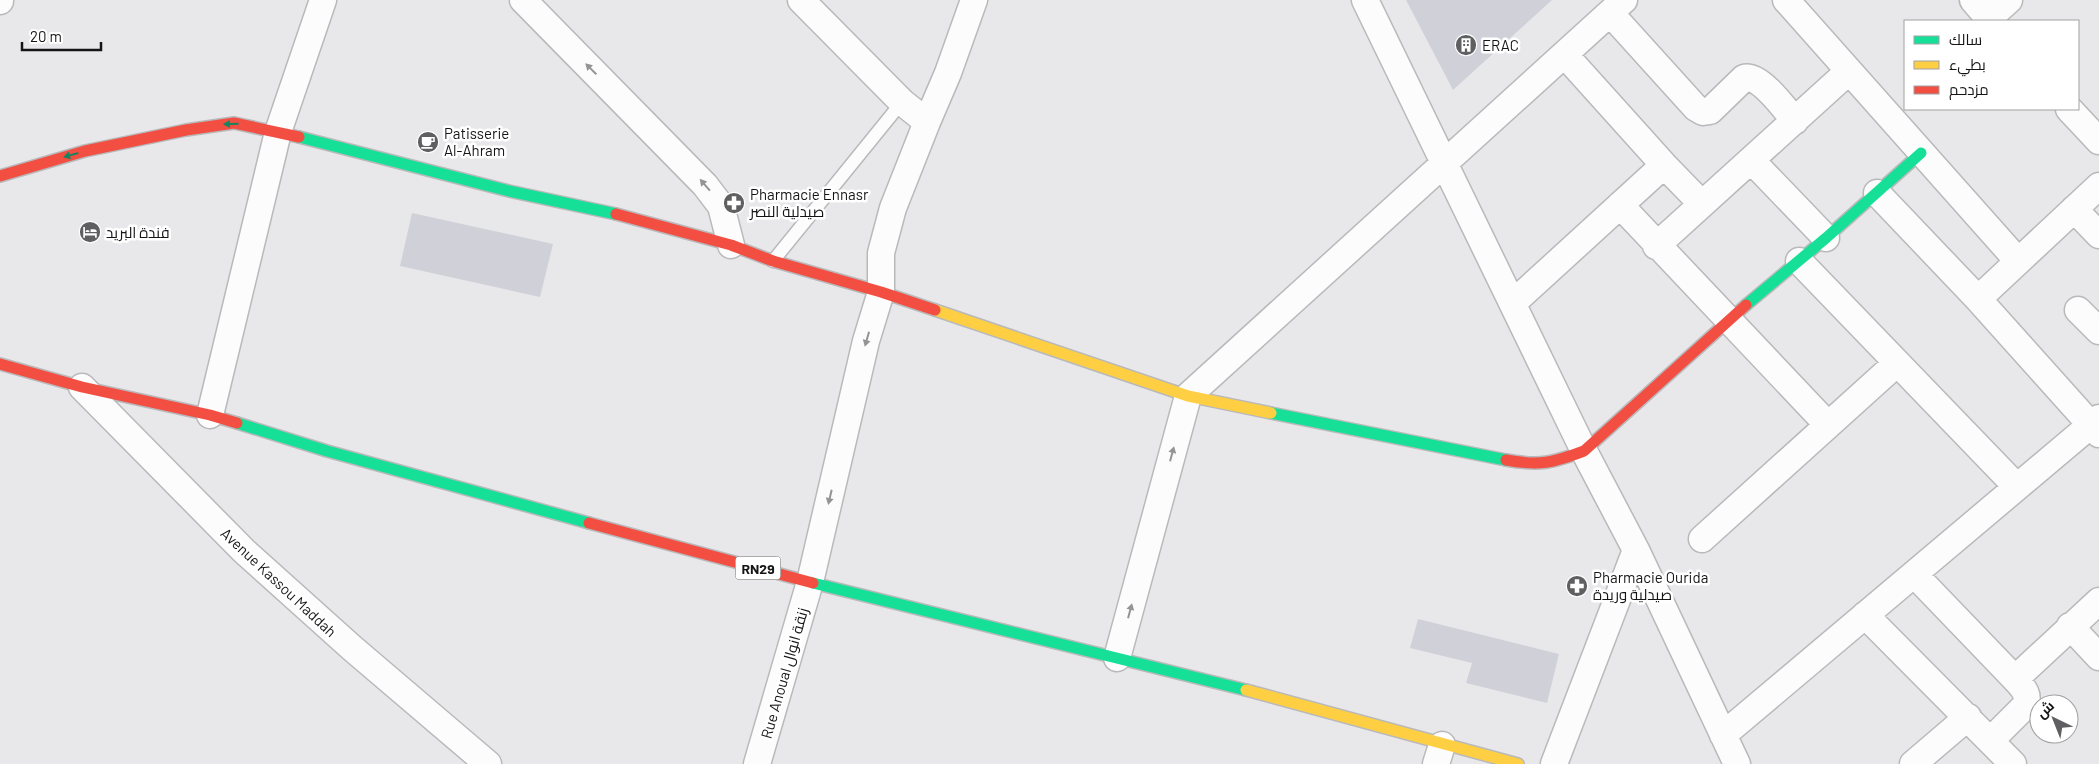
<svg xmlns="http://www.w3.org/2000/svg" width="2099" height="764" font-family="Barlow,Cairo,sans-serif">
<style>
.building{fill:#d0d0d9}
.lines{fill:none;stroke-linecap:round;stroke-linejoin:round}
.lane-casing{stroke:#b9b9bb;stroke-width:15}
.street-casing{stroke:#b9b9bb;stroke-width:29}
.fast-casing{stroke:#b9b9bb;stroke-width:14}
.slow-casing{stroke:#b9b9bb;stroke-width:14}
.jam-casing{stroke:#b9b9bb;stroke-width:14}
.lane{stroke:#fcfcfc;stroke-width:12}
.street{stroke:#fcfcfc;stroke-width:26}
.fast{stroke:#16e098;stroke-width:11}
.slow{stroke:#ffcf43;stroke-width:11}
.jam{stroke:#f24e42;stroke-width:11}
.oneway{fill:#949494}
.oneway2{fill:#16855e}
.labels{text-anchor:middle;dominant-baseline:central;stroke-width:5;stroke-linejoin:round;paint-order:stroke}
.shield{fill:#fff;stroke:#5b5b5c;stroke-width:1}
.shield-label{font-size:14px;font-weight:bold;fill:#151516}
.poi-label{font-size:15px;fill:#151516;stroke:#fff;text-anchor:start}
.street-label{font-size:15px;fill:#151516;stroke:#fff}
</style>
<rect width="100%" height="100%" fill="#e8e8eb"/>
<!-- building -->
<path class="building" d="M1406,0h146l-99,90z
M412,213l141,31 -13,53 -140,-31z
M1418,619l141,35 -12,49 -81,-20 6,-20 -62,-15z"/>
<g class="lines">
<!-- lane casing -->
<g class="lane-casing">
<path id="lane" d="M773,261l129,-159"/>
</g>
<!-- street casing -->
<g class="street-casing">
<path id="street" d="M523,0l182,185 16,21 10,39
M1365,0l219,451 52,99 101,214
M1786,0l232,261
M1973,0l18,21
M0,1v-1
M1610,13l86,95 7,4 7,-1 34,-33c15,-5 41,31 51,43
M1989,18l20,-18
M2069,109l30,32
M927,122l21,-49 26,-73
M1751,160l75,78
M1664,165l38,39
M1877,193l101,106 121,135
M1620,205l208,220
M2074,209l25,26
M1656,246l193,-175
M1799,261l218,226
M1978,299l121,-113
M1513,303l151,-138 -99,-110
M2078,310l21,21
M82,387l162,164 108,97 136,116
M210,415l68,-283 45,-132
M1702,539l195,-176
M1914,574l101,105 84,-78
M1865,615l148,149
M2070,626l29,31
M1117,658l71,-262 436,-396
M1723,735l376,-317
M1991,740l34,-34c5,-12 -2,-18 -10,-27
M757,764l53,-182 56,-241 15,-49v-39l12,-45 34,-86 -25,-20 -101,-102
M1436,764l6,-19
M1554,764l82,-214
M1913,764l55,-47"/>
</g>
<!-- fast casing -->
<g class="fast-casing">
<path id="fast" d="M299,137l210,54 107,23
M1746,305l80,-67 95,-85
M1271,413l235,47
M237,423l90,28 262,72
M813,583l433,107"/>
</g>
<!-- slow casing -->
<g class="slow-casing">
<path id="slow" d="M935,310l253,86 83,17
M1246,690l272,74"/>
</g>
<!-- jam casing -->
<g class="jam-casing">
<path id="jam" d="M0,176l85,-25 101,-21 48,-7 65,14
M616,214l115,31 42,16 108,31 54,18
M0,364l82,23 128,28 27,8
M1506,460c34,6 46,3 78,-9l162,-146
M589,523l224,60"/>
</g>
<!-- lane -->
<use href="#lane" class="lane"/>
<!-- street -->
<use href="#street" class="street"/>
<!-- fast -->
<use href="#fast" class="fast"/>
<!-- slow -->
<use href="#slow" class="slow"/>
<!-- jam -->
<use href="#jam" class="jam"/>
</g>
<!-- one-way arrows -->
<defs><path id="oneway-solid" d="M-6-.8H1V-3.2L6.5 0L1 3.2V.8H-6Z" transform="scale(1.25)"/></defs>
<g class="oneway">
<use href="#oneway-solid" transform="translate(591 69) rotate(-135)"/>
<use href="#oneway-solid" transform="translate(705 185) rotate(-131)"/>
<use href="#oneway-solid" transform="translate(867 339) rotate(106)"/>
<use href="#oneway-solid" transform="translate(1172 454) rotate(-75)"/>
<use href="#oneway-solid" transform="translate(830 497) rotate(103)"/>
<use href="#oneway-solid" transform="translate(1130 611) rotate(-75)"/>
</g>
<g class="oneway2">
<use href="#oneway-solid" transform="translate(231 124) rotate(178)"/>
<use href="#oneway-solid" transform="translate(71 155) rotate(164)"/>
</g>
<!-- icons -->
<defs>
<g id="building-disc" transform="scale(1.125)"><circle r="9.5" fill="#5f5f61" stroke="#fff"/><path d="M-4-6H4V6H1V3H-1V6H-4ZM-2.5-4.3h1.7v1.8h-1.7ZM.8-4.3h1.7v1.8H.8ZM-2.5-1h1.7V.8h-1.7ZM.8-1h1.7V.8H.8Z" fill="#fff"/></g>
<g id="cafe-disc" transform="scale(1.125)"><circle r="9.5" fill="#5f5f61" stroke="#fff"/><path d="M-5.5-4.5H6V0H3Q3 3.5 0 3.5H-2.5Q-5.5 3.5-5.5 0ZM3-3.2v2h1.7v-2ZM-6 4.5H4V6H-6Z" fill="#fff"/></g>
<g id="pharmacy-disc" transform="scale(1.125)"><circle r="9.5" fill="#5f5f61" stroke="#fff"/><path d="M-2-6h4v4h4v4h-4v4h-4v-4h-4v-4h4Z" fill="#fff"/></g>
<g id="hotel-disc" transform="scale(1.125)"><circle r="9.5" fill="#5f5f61" stroke="#fff"/><path d="M-6-4.5h1.5V1H6V5H4.5V3h-9V5H-6ZM-4 0a1.8 1.8 0 1 1 3.6 0ZM.5 0V-2.5h3Q6-2.5 6 0Z" fill="#fff"/></g>
</defs>
<g fill-rule="evenodd">
<use href="#building-disc" x="1466" y="45"/>
<use href="#cafe-disc" x="428" y="142"/>
<use href="#pharmacy-disc" x="734" y="203"/>
<use href="#hotel-disc" x="90" y="232"/>
<use href="#pharmacy-disc" x="1577" y="586"/>
</g>
<g class="labels">
<!-- shield labels -->
<rect class="shield" x="735.5" y="556.5" width="45" height="23" rx="4"/>
<g class="shield-label">
<text x="758" y="568">RN29</text>
</g>
<!-- poi labels -->
<g class="poi-label">
<text x="1482" y="45">ERAC</text>
<text x="444" y="133">Patisserie<tspan x="444" dy="17">Al-Ahram</tspan></text>
<text x="750" y="194">Pharmacie Ennasr<tspan x="750" dy="17">صيدلية النصر</tspan></text>
<text x="106" y="232">فندة البريد</text>
<text x="1593" y="577">Pharmacie Ourida<tspan x="1593" dy="17">صيدلية وريدة</tspan></text>
</g>
<!-- street labels -->
<g class="street-label">
<text transform="translate(279 582) rotate(43)">Avenue Kassou Maddah</text>
<text transform="translate(784 673) rotate(-74)">Rue Anoual زنقة انوال</text>
</g>
</g>
<!-- legend -->
<rect x="1904" y="20" width="175" height="90" fill="#ffffff" stroke="#a1a1a2"/>
<rect x="1914" y="36" width="25" height="8" fill="#16e098" stroke="#a1a1a2"/>
<text x="1949" y="45" font-size="15" fill="#151516">سالك</text>
<rect x="1914" y="61" width="25" height="8" fill="#ffcf43" stroke="#a1a1a2"/>
<text x="1949" y="70" font-size="15" fill="#151516">بطيء</text>
<rect x="1914" y="86" width="25" height="8" fill="#f24e42" stroke="#a1a1a2"/>
<text x="1949" y="95" font-size="15" fill="#151516">مزدحم</text>
<!-- north arrow -->
<g transform="translate(2054 719) rotate(317)"><circle r="24" fill="#ffffff" stroke="#a1a1a2"/>
<path d="M0-4L9 19L0 12L-9 19Z" fill="#5f5f61"/>
<text y="-8" font-size="14" font-weight="bold" text-anchor="middle" fill="#151516">ش</text>
</g>
<!-- scale -->
<path d="M22 42v8h79v-8" fill="none" stroke="#151516" stroke-width="2.5"/>
<text x="30" y="42" font-size="15" fill="#151516" stroke="#ffffff" stroke-width="4" paint-order="stroke">20 m</text>
</svg>
